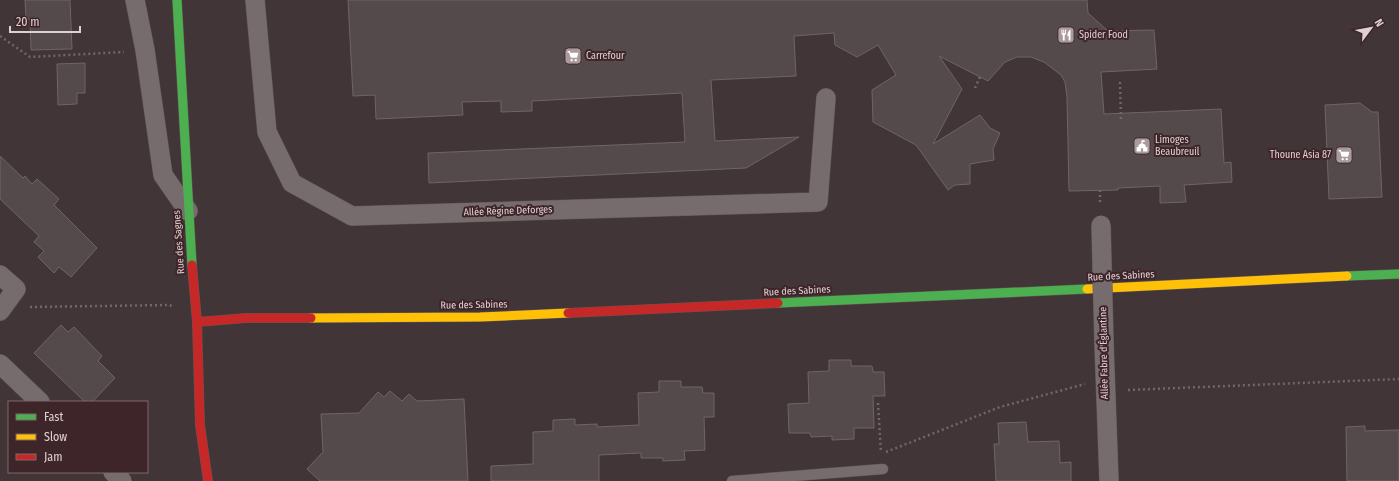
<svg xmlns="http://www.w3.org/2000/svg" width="1399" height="481" font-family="'Fira Sans Condensed',sans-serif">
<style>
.building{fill:#554a4b;stroke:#706466}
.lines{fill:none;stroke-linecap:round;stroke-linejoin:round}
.lane-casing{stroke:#605456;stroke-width:11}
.street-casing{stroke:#605456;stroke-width:20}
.fast-casing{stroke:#605456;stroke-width:10}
.slow-casing{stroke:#605456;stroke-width:10}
.jam-casing{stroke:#605456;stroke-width:10}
.path{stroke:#716768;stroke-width:2.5;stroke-dasharray:2 3;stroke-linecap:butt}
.lane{stroke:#766b6d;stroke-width:10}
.street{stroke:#766b6d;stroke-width:19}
.fast{stroke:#4caf50;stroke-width:9}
.slow{stroke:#ffc107;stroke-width:9}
.jam{stroke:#c62828;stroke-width:9}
.street-bridge-casing{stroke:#605456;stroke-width:20;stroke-linecap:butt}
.street-bridge{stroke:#766b6d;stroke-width:19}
.labels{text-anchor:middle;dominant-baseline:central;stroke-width:4;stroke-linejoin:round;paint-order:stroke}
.poi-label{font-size:10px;fill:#e1d0d2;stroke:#3d2529;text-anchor:start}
.street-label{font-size:10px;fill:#e1d0d2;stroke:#3d2529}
</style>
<rect width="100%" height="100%" fill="#423537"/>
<!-- building -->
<path class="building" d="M25,0h45l2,49 -41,1 -1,-31h-4z
M348,0h739l1,13 20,18 46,-1 3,39 -56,3 3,42 117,-5 3,54 7,-1 1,20 -48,3 2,17 -26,1v-17l-42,2v2l-49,1 -2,-94 -2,-15 -4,-7 -17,-13 -13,-5h-14l-12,5 -17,19 -49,-25 23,33 -29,55 47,-29 10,13 10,5 -7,16 1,11 -24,4v20l-15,1 -7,5 -32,-45 -43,-23 -1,-32 24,-15 -18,-30 -21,12 -22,-12 -1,-12 -40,3 2,40 -85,4 4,61 84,-4 -53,31 -317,15 -1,-30 257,-11 -3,-49 -150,8v10l-31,1v-11l-39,1 1,13 -87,4 -1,-24 -22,1z
M85,63v30h-8v11l-19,1 -1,-41z
M1360,103l12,9h6l4,85 -53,2 -4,-94z
M0,156l23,22 2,-2 7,8 5,-5 22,20 -5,6 43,43 -26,29 -12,-10 -5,6 -16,-16 6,-6 -10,-9 5,-6 -39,-37z
M61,325l7,7 6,-5 28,29 -4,5 17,17 -23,24h-7l-51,-49z
M829,360h22v6h21l1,6h11l1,24h-12l1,32h-20v11l-22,1v-4l-21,1 -1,-4h-21l-1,-29 21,-1 -1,-31 21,-1z
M659,381h22v6h21l1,6h11v24h-10l1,33 -21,1 1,9 -22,1v-3h-22v-5l-42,2v26h-108v-15l42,-2v-32l20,-1v-11l22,-1v6l22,-1v3l42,-2 -1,-32 21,-1z
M390,391l12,10 7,-7 8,7 47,-2 4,82h-148l-13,-12 16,-17 -2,-38 38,-1 19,-21 6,5z
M1026,422l2,20 31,-1 1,22 11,-1v19h-75l-2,-37h5l-1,-21z
M1365,426v5l34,-1v51h-52l-1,-54z"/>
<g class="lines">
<!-- lane casing -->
<g class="lane-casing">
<path id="lane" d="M732,481l151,-12"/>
</g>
<!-- street casing -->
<g class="street-casing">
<path id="street" d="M135,0l10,50 18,125 25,36
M255,0l12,132 25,51 60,33 466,-14 8,-104
M0,275l16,14 -16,22
M1104,343l5,138
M0,364l40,38
M113,472l9,9"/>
</g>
<!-- fast casing -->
<g class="fast-casing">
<path id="fast" d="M177,0l15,265
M1347,276l52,-2
M778,303l309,-14"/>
</g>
<!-- slow casing -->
<g class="slow-casing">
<path id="slow" d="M1087,289l260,-13
M311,318l169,-1 88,-4"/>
</g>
<!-- jam casing -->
<g class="jam-casing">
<path id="jam" d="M192,265l5,57 3,103 8,56
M568,313l210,-10
M197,322l49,-4h65"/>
</g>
<!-- path -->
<path class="path" d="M0,36l30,21 94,-5
M1120,82l1,38
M975,88l5,-11
M1100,190v14
M30,307l140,-2 2,2
M1128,390l271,-11
M878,403l3,50
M886,452l114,-45 85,-23"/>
<!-- lane -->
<use href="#lane" class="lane"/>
<!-- street -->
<use href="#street" class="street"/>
<!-- fast -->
<use href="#fast" class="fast"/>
<!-- slow -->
<use href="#slow" class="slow"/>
<!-- jam -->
<use href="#jam" class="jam"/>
<!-- street-bridge casing -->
<g class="street-bridge-casing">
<path id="street-bridge" d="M1101,225l3,118"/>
</g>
<!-- street-bridge -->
<use href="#street-bridge" class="street-bridge"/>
</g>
<!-- icons -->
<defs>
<g id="restaurant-square" transform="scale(0.9)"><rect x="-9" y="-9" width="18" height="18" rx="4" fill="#a99a9c" stroke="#3d2529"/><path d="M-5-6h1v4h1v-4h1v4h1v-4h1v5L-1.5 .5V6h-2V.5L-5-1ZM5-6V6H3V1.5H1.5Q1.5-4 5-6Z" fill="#fff"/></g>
<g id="supermarket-square" transform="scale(0.9)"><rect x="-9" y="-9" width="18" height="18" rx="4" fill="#a99a9c" stroke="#3d2529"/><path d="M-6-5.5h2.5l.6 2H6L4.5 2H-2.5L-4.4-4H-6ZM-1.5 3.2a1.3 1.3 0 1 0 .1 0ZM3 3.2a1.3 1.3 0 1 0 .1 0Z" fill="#fff"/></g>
<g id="civic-square" transform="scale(0.9)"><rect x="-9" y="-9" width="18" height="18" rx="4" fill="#a99a9c" stroke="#3d2529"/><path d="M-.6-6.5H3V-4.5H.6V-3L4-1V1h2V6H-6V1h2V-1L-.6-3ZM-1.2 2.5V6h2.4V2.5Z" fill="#fff"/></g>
</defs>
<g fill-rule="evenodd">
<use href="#restaurant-square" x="1066" y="35"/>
<use href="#supermarket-square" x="573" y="56"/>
<use href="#civic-square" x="1142" y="146"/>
<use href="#supermarket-square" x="1344" y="155"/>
</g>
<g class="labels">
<!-- poi labels -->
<g class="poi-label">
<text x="1079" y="35">Spider Food</text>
<text x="586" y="56">Carrefour</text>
<text x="1155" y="140">Limoges<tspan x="1155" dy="12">Beaubreuil</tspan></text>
<text x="1331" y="155" text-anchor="end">Thoune Asia 87</text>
</g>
<!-- street labels -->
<g class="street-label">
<text transform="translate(508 211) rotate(-2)">Allée Régine Deforges</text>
<text transform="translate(179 242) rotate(-94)">Rue des Sagnes</text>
<text transform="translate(1121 276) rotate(-3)">Rue des Sabines</text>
<text transform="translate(797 291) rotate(-3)">Rue des Sabines</text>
<text transform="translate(474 305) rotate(-1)">Rue des Sabines</text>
<text transform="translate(1104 353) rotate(-91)">Allée Fabre d'Églantine</text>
</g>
</g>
<!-- legend -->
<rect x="8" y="401" width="140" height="72" fill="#3d2529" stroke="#7f696d"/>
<rect x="16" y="414" width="20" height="6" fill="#4caf50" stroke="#7f696d"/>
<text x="44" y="421" font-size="12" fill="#e1d0d2">Fast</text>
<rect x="16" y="434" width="20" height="6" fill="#ffc107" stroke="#7f696d"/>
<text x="44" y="441" font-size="12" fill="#e1d0d2">Slow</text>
<rect x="16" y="454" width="20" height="6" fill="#c62828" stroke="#7f696d"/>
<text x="44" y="461" font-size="12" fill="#e1d0d2">Jam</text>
<!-- north arrow -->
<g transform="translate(1371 28) rotate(58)" stroke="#3d2529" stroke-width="3" paint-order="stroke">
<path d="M0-3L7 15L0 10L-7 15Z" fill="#e1d0d2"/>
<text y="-6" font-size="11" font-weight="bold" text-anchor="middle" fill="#e1d0d2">N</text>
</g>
<!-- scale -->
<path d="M10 26v6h70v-6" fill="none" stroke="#e1d0d2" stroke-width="2"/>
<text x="16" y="26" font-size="12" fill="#e1d0d2" stroke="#3d2529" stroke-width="3" paint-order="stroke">20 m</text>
</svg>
